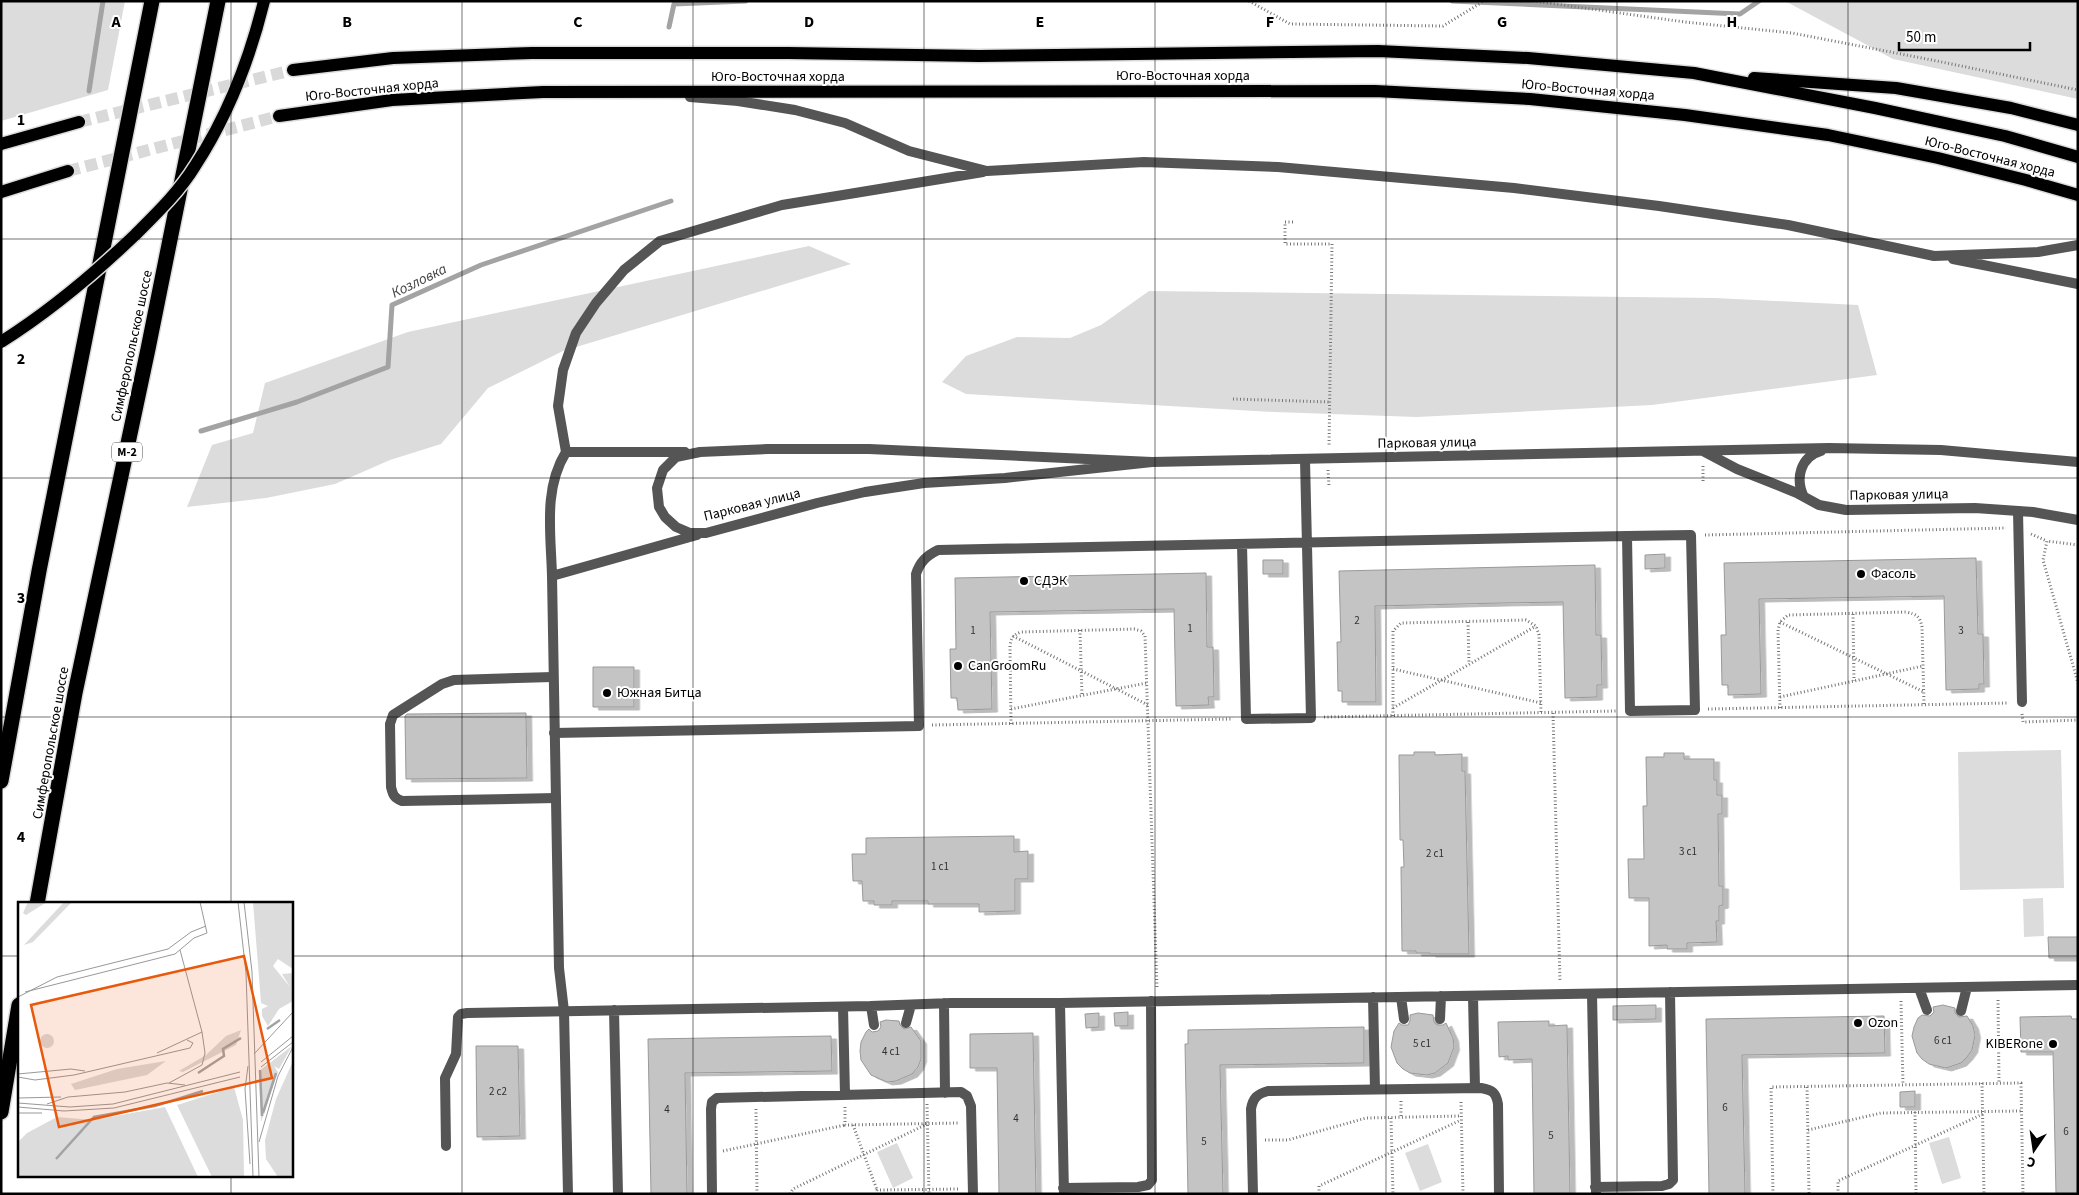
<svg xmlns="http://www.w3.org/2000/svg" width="2079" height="1195" font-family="'Source Sans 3',sans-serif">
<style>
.green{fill:#dcdcdc}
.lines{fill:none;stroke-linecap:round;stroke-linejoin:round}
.stream{stroke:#a3a3a3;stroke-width:5}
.building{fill:#c4c4c4;stroke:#999;filter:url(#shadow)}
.primary-tunnel{stroke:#d9d9d9;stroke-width:12;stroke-dasharray:12 6;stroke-linecap:butt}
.primary-casing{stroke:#dbdbdb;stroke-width:15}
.motorway-casing{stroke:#dbdbdb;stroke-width:18}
.path{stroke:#777;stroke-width:3;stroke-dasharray:1 2.5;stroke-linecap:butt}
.service{stroke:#555;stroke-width:10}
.minor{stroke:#555;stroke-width:10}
.primary{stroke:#000;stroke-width:12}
.motorway{stroke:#000;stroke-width:15}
.primary-bridge-casing{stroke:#dbdbdb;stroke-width:15;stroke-linecap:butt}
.primary-bridge{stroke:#000;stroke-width:12}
.grid{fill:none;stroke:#000;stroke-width:1;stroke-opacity:0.55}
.poi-dot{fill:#000;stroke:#fff;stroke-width:2}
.labels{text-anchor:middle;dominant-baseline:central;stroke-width:4;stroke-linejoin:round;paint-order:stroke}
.number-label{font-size:11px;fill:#313131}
.shield{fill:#fff;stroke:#4c4c4c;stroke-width:1}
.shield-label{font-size:12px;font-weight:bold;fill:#000}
.street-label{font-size:14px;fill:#000;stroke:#fff}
.poi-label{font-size:14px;fill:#000;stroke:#fff;text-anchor:start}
.water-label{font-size:15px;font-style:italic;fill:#444;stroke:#fff}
.inset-river{fill:none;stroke:#a3a3a3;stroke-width:2.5}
.inset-road{fill:none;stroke:#999;stroke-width:1}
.view{fill:#e8590c;fill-opacity:0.15;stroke:#e8590c;stroke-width:2.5}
.inset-edge{fill:none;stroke:#000;stroke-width:2.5}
.grid-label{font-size:16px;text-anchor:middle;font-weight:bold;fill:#000;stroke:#fff;stroke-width:4;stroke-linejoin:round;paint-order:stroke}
</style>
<defs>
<filter id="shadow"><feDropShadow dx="5.5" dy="3" stdDeviation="0" flood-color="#0004"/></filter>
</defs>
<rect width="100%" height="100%" fill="#fff"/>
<!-- green -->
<path class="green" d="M1,1h124l-17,89 -107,31z
M1785,1h293v98l-185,-40z
M809,246l42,18 -288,87 -75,37 -47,56 -51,16 -55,24 -69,14 -79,9 25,-62 41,-12 12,-50 143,-51z
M1149,291l566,7 143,7 19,70 -225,30 -235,12 -143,-5 -308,-18 -24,-12 24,-26 51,-19 53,1 31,-13z
M2061,750l3,138 -104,2 -2,-138z
M2043,898l1,38 -20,1 -1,-38z
M1949,1137l12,41 -19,6 -13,-41z
M897,1143l16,35 -20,10 -16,-36z
M1428,1144l14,38 -22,9 -15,-38z"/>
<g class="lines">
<!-- stream -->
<path class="stream" d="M1452,1l288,13 19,-13
M669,27l5,-23 72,-3
M89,91l14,-90
M201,431l96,-29 91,-35 4,-62 89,-40 190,-64"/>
</g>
<!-- building -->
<path class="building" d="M1665,554v14l-20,1v-14z
M1976,558l2,76h5l1,50h-5v5l-33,1 -2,-94 -185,3 2,95 -33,1v-10h-6l-1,-50h5l-2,-72z
M1263,560h20v14h-20z
M1595,565l1,70h5l1,50h-5v12l-32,1 -2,-96 -62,1 -126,3 1,96h-34v-11h-4l-1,-49h4l-2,-71z
M1206,573l1,74h6l1,50h-6l1,8 -33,1 -2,-97 -184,3 2,97 -34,1 -1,-12h-6l-1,-49h6l-1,-71z
M593,667h41v40h-41z
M526,713l1,65 -121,1 -1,-63 2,-2z
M1414,752h21v3l27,-1v17h3l4,183h-39v-1h-14v-2h-14l-1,-84h3l-1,-27h-3l-1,-85h15z
M1664,753h20v6h30v21h3v15h5v19h-4l1,72h4v19l-4,1v15h-3l1,21 -30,1v6h-20v-4l-18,1v-48h-20l-1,-39h16l-1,-53h4l-1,-49h18z
M1014,836v16l14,-1v28h-13v32l-36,1v-8h-51v-3h-36v4h-18v-4h-11l-1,-20h-9l-1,-27h14v-16z
M2048,937h30v21h-29z
M1656,1005v14l-43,1v-14z
M1943,1005l12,3v5l4,4 8,-1 6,10 2,9 -3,15 -5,7 -6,6 -15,5 -17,-4 -7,-5 -5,-6 -5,-17 2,-9 4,-9 4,-3 8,1 4,-4 -1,-5z
M1128,1012v14h-13l-1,-13z
M1099,1013v14l-13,1 -1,-14z
M1418,1013l15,2 1,7 3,3h6l3,-2 7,15 1,9 -6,16 -13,10 -8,2 -17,-2 -7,-4 -6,-6 -6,-16 3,-16 5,-8 3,2h6l2,-4v-6z
M1884,1016l1,37 -143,2 3,139h-36l-3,-175z
M2071,1016l1,3h6v175h-22l-3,-142h-32l-1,-35z
M886,1020l13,1 1,4 4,4 7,-2 10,14v18l-3,8 -6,7 -16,7 -9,1 -16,-7 -10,-15 -1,-9 1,-9 5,-10 3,-3 3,3 6,-1 3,-4 -1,-5z
M1549,1021v5l18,-1 3,169h-36l-2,-135 -24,1v-4l-9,1 -1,-35z
M1364,1027v36l-144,2 3,129h-35l-3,-150h3v-14z
M1033,1033l3,161h-37l-2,-126h-27v-34z
M831,1036l1,35 -147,2 2,121h-36l-3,-155z
M476,1046h42l2,90 -43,1z
M1915,1091v16h-15v-15z"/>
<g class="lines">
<!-- primary-tunnel -->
<path class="primary-tunnel" d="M79,122l214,-52
M68,171l211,-55"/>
<!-- primary casing -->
<g class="primary-casing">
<path id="primary" d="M293,70l100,-12 139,-5h257l190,3 399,-5 150,7 166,15 181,35 130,28 73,21
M1754,78l142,10 115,20 67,17
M279,116l113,-16 151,-8 832,-1 155,8 155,16 143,20 110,23 88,22 52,15
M1,144l78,-22
M1,192l67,-21"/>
</g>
<!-- motorway casing -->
<g class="motorway-casing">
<path id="motorway" d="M1,781l38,-210 113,-570
M37,904l38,-211 73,-344 70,-348
M1,1112l18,-107"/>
</g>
<!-- path -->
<path class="path" d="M1249,1l41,23 153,2 41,-25
M1533,1l152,21 107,11 140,27 146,30
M1293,222h-8v22h47l-3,202
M1233,399l97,3
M1703,466v17
M1328,470l1,16
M2031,534l16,7
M1705,535l301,-7
M2078,545l-31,-4 -4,19 35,123
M1853,614l1,67
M1468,622l1,42
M1780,622l144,70
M1080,630l2,66
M1013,636l135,69
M1393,669l148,34
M1780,697l143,-31
M1393,708l143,-82
M1780,708l-2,-78 2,-8 8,-7 118,-3c10,2 14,4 16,15l2,78
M1011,709l136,-26
M1708,709l301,-6
M1553,713l7,269
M2022,714l1,8 55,-2
M1393,716v-85l8,-8 125,-3 10,6 3,9 2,78
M1324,717l293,-6
M1011,724l-1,-78c1,-8 3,-11 11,-14l113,-3 7,2 4,5 12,352
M932,725l301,-6
M1998,1000l1,83
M1901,1001l2,84
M1982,1083l2,111
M1807,1087l2,107
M1401,1101v17
M1461,1102l2,92
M927,1104l2,90
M845,1107v18l114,-2
M756,1109l1,85
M1915,1112l1,82
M1391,1118l2,76
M853,1125l24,65
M1808,1130l73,-17 140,-2
M1265,1140h23l78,-22 95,-2
M723,1151l122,-26
M790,1194l3,-5 134,-65
M877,1194v-4l83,-1
M1319,1194v-8l142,-66
M1773,1194l-2,-107 250,-4 2,111
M1838,1194v-13l145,-67"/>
<!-- service -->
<path class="service" d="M2018,511l4,191
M1242,544l4,175 65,-1 -6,-258
M553,677l-99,3 -12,4 -49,31 -3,9 1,63c2,8 3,11 11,14l154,-3
M554,733l365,-7 -3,-152c4,-12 10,-18 22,-24l689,-14 64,-1 4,175 -65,1 -3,-175
M1919,988l8,22
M1592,994l4,199
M1473,996l2,92
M1373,997l2,92
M1401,997l3,22
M944,1003l1,90
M1060,1003l4,190
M871,1006l3,19
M843,1007l2,87
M614,1010l4,184
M1961,1011l6,-24
M1440,1019l1,-23
M906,1023l5,-18
M446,1146l-1,-68 11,-24 2,-37 3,-3 6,-1 404,-7 80,-3h109l1018,-18
M1595,1187l67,-1 7,-2 4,-4 -3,-188
M1063,1188l75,-1 10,-2 4,-5 -1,-179
M712,1194l-1,-85 1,-7 5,-4 244,-6 6,4 4,10 2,88
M1253,1194l-2,-85c2,-11 6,-15 17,-18l213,-3c11,2 15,4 17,16l1,90"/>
<!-- minor -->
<path class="minor" d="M690,97l48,4 57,9 50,13 64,28 78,20 157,-9 134,5 236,21 145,18 129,19 146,31 104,-4 40,-7
M1953,259l125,25
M1703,451l34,18 60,24 22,12 27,5 129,-2 58,4 45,8
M566,452h119
M1152,462l-147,16 -81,5 -59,9 -48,11 -111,30h-16l-14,-6 -11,-10 -6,-10 -2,-19 6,-18 13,-13 24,-5 68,-3h101l283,13 677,-14 112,2 137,12
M1804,497c-9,-18 -4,-40 17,-46
M552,576c-1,-42 -9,-87 14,-124l-8,-46 5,-36 13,-37 20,-30 28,-33 36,-29 122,-36 201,-33
M568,1194l-4,-183 -5,-43 -7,-392 145,-41"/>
<!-- primary -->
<use href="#primary" class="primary"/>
<!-- motorway -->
<use href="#motorway" class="motorway"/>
<!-- primary-bridge casing -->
<g class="primary-bridge-casing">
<path id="primary-bridge" d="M1,342c49,-31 92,-67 134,-107 21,-21 44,-43 60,-69 32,-49 55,-108 69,-165"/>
</g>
<!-- primary-bridge -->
<use href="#primary-bridge" class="primary-bridge"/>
</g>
<!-- grid -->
<path class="grid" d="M231,1v903M462,1v1193M693,1v1193M924,1v1193M1155,1v1193M1386,1v1193M1617,1v1193M1848,1v1193M1,239h2077M1,478h2077M1,717h2077M1,956h18M291,956h1787M231,1176v18"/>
<!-- markers -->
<g class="poi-dot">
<circle cx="1861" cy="574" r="5"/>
<circle cx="1024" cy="581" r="5"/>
<circle cx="958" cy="666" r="5"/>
<circle cx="607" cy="693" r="5"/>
<circle cx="1858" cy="1023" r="5"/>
<circle cx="2053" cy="1044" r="5"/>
</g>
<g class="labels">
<!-- number labels -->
<g class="number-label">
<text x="1357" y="620">2</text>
<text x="1190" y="628">1</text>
<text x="973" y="630">1</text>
<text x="1961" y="630">3</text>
<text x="1688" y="851">3 с1</text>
<text x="1435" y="853">2 с1</text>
<text x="940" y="866">1 с1</text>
<text x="1943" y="1040">6 с1</text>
<text x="1422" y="1043">5 c1</text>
<text x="891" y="1051">4 с1</text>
<text x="498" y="1091">2 с2</text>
<text x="1725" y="1107">6</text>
<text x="667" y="1109">4</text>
<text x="1016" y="1118">4</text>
<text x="2066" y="1131">6</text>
<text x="1551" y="1135">5</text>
<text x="1204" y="1141">5</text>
</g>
<!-- shield labels -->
<rect class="shield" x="112" y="442.5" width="30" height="19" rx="4"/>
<g class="shield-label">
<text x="127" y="452">М-2</text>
</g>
<!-- street labels -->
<g class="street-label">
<text x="1183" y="76">Юго-Восточная хорда</text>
<text x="778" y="77">Юго-Восточная хорда</text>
<text transform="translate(372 90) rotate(-6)">Юго-Восточная хорда</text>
<text transform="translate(1588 90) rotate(5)">Юго-Восточная хорда</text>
<text transform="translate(1990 157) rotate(14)">Юго-Восточная хорда</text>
<text transform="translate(132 346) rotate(-78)">Симферопольское шоссе</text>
<text transform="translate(1427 443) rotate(-1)">Парковая улица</text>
<text transform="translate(1899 495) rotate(-1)">Парковая улица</text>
<text transform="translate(752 505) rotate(-14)">Парковая улица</text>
<text transform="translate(51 743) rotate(-80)">Симферопольское шоссе</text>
</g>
<!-- poi labels -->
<g class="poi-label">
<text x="1871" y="574">Фасоль</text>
<text x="1034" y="581">СДЭК</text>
<text x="968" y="666">CanGroomRu</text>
<text x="617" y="693">Южная Битца</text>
<text x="1868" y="1023">Ozon</text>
<text x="2043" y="1044" text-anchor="end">KIBERone</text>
</g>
<!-- water labels -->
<g class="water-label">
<text transform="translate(419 281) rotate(-26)">Козловка</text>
</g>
</g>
<!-- overview -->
<g transform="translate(18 902)">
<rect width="275" height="275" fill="#fff"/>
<path d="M10,0h19l-21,13 -3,-2zM46,0h8l-39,40 -9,3zM235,0h40v67l-15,-10 -5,7 17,21 -8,-13 11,-1v28l-14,8 -11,17 -6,-10v-7l6,-3 -7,-3zM223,128l-5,15 -53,27 -4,-1 27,-16 20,-19zM22 139a7 7 0 1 1 14 0a7 7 0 1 1-14 0ZM274,144l-13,23 -5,-3 4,6 -17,50 -2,-51zM148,159l-19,14 -72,15 -4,-6 46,-15zM275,159v116h-15l-12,-18 -1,-19 11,-41zM216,185l9,33 1,57h-32l-35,-72zM147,205l33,70h-180v-35l9,-9 30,-16 36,3z" fill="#dcdcdc"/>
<path class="inset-river" d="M249,127l13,-9M242,168l2,46M180,171l26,-17 -1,-7 18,-11M245,211l13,-40M38,257l38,-42 61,-11 48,-15"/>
<path class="inset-road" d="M220,0l8,71 7,204M226,0l8,70 7,205M7,90l150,-38 19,-16 13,-5 -7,-31M0,95l39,-20 111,-28 23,-17 15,-6M139,151l45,-21 -22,-82M236,152l39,-42M243,160l32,-26M230,164l-3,23 5,75M243,165l32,-25M0,172l53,-5 14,2M0,175l17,3 39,-5 116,-27 3,-5 -6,-3M151,181l33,-18 3,-12 -3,-21M0,196l43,-1M0,201l52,4 43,-3 127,-32M29,202l21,-7 57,-5 42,-9 18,2M0,205l46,4 50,-3 126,-31M0,211h24M241,240l19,-66 15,-29"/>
<path class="view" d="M226,54l28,122 -213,49 -28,-122z"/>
<rect width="275" height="275" class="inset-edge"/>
</g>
<g class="grid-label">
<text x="116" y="27">A</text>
<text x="347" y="27">B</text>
<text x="578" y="27">C</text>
<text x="809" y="27">D</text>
<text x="1040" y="27">E</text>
<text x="1270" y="27">F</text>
<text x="1502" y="27">G</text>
<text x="1732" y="27">H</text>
<text x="21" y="125">1</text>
<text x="21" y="364">2</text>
<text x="21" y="603">3</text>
<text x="21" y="842">4</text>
</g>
<!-- border -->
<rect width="2079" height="1195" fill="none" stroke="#000000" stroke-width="5"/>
<!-- north arrow -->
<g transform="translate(2034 1150) rotate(193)" stroke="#ffffff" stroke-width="4" paint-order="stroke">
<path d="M0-4L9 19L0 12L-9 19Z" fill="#000000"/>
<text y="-8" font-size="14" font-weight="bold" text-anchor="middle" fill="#000000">С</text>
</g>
<!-- scale -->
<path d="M1899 42v8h131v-8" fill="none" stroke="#000000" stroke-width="2.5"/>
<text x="1906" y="42" font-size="15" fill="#000000" stroke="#ffffff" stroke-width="4" paint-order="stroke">50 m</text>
</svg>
